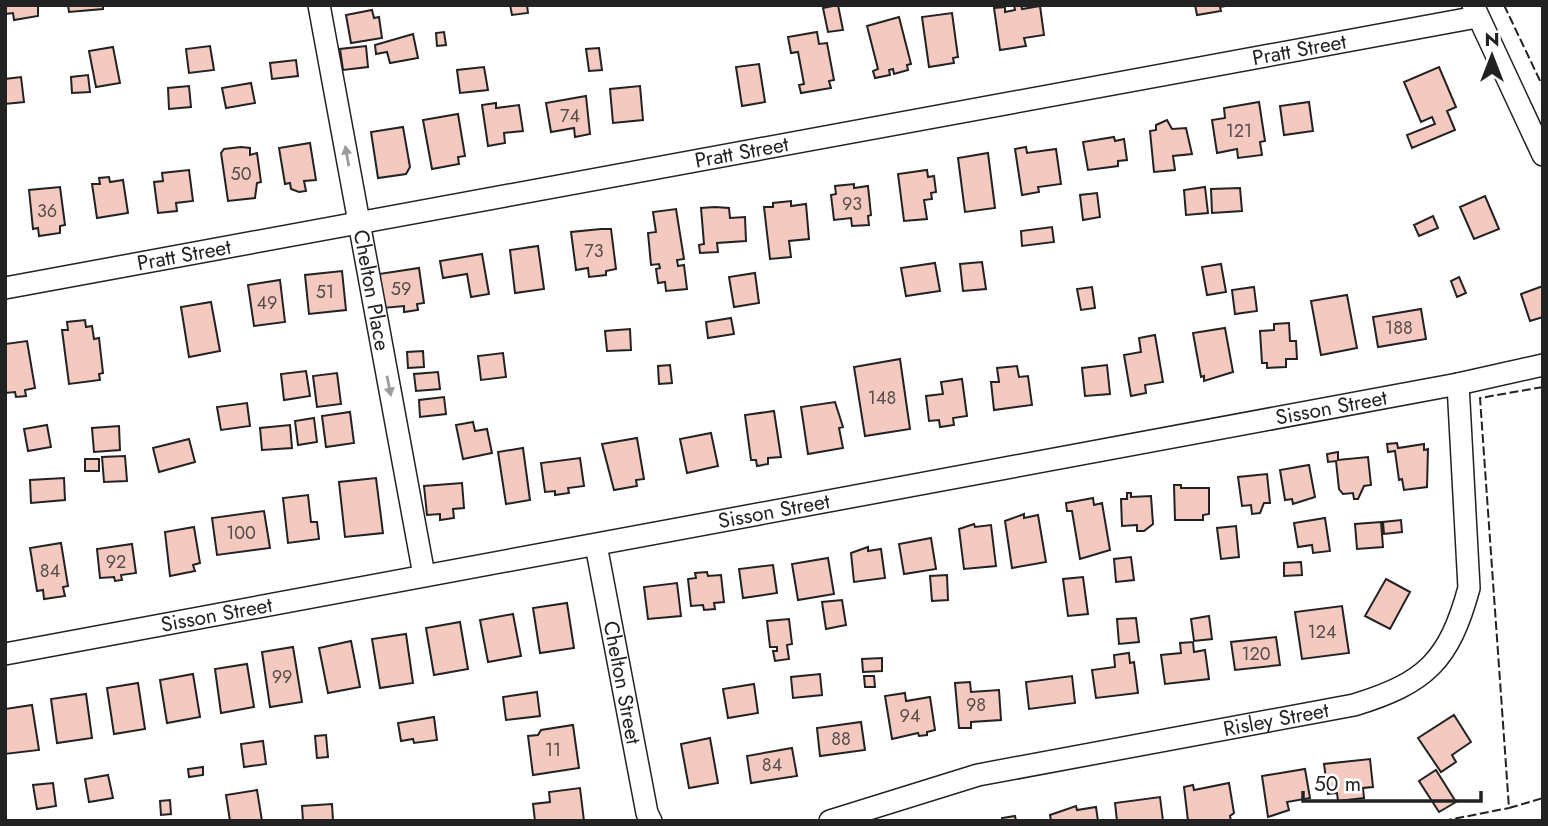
<svg xmlns="http://www.w3.org/2000/svg" width="1548" height="826" font-family="Jost,sans-serif">
<style>
.building{fill:#f3c9c0;stroke:#222;stroke-width:2}
.lines{fill:none;stroke-linecap:round;stroke-linejoin:round}
.minor-casing{stroke:#222;stroke-width:24}
.minor{stroke:#fff;stroke-width:21}
.fence{stroke:#222;stroke-width:2;stroke-dasharray:9 3.5;stroke-linecap:butt}
.oneway{fill:#9c9c9c}
.labels{text-anchor:middle;dominant-baseline:central;stroke-width:5;stroke-linejoin:round;paint-order:stroke}
.number-label{font-size:18px;fill:#564c4a}
.street-label{font-size:21px;fill:#222;stroke:#fff}
</style>
<rect width="100%" height="100%" fill="#fff"/>
<!-- building -->
<path class="building" d="M5,5h33v11l-24,4 -1,-7 -8,1z
M68,5h35v4l-34,3z
M510,5h17l1,8 -16,2z
M838,5l5,25 -15,2 -5,-24z
M1014,5h7l1,4 18,-3 4,29 -20,3 2,8 -26,4 -6,-42 11,-1v5l10,-2z
M1195,5h36l-11,2 1,4 -24,4z
M372,10l2,8 5,-1 3,21 -31,5 -5,-28z
M952,13l6,44 -5,1 1,5 -25,4 -7,-50z
M899,17l12,47 -4,1 1,5 -14,4 -1,-5 -4,1 1,5 -15,3 -2,-7 5,-2 -11,-43z
M444,32l2,13 -9,1 -1,-13z
M817,32l2,12 8,-1 7,37 -5,1 2,7 -30,5 -2,-8 5,-1 -6,-32 -7,1 -3,-16z
M413,34l5,24 -28,5 -3,-11 -11,2 -1,-9z
M210,46l4,24 -25,3 -3,-24z
M366,46l2,21 -25,3 -3,-21z
M113,47l7,36 -24,4 -7,-36z
M599,48l3,22 -13,1 -3,-22z
M296,60l2,16 -26,3 -2,-16z
M759,64l6,38 -23,4 -6,-39z
M484,67l4,23 -28,3 -3,-23z
M1439,67l17,40 -9,4 8,19 -43,18 -5,-13 28,-11 -3,-7 -11,5 -17,-40z
M88,75l2,17 -18,1 -1,-16z
M21,77l3,25 -19,2v-25z
M251,83l4,20 -29,5 -4,-20z
M189,86l2,21 -22,2 -1,-21z
M640,86l3,34 -30,3 -3,-34z
M586,96l4,38 -15,3 -1,-9 -23,4 -5,-29z
M1259,102l6,39 -5,1 2,13 -24,3 -1,-9 -20,4 -5,-33 13,-2 -1,-10z
M1309,102l4,29 -29,4 -4,-29z
M496,103v5l23,-3 4,26 -19,2 1,10 -17,3 -6,-41z
M458,114l7,42 -7,1 1,7 -27,5 -9,-49z
M1167,120l5,9 14,-1 6,26 -19,2 2,14 -21,2 -4,-41 6,-1v-5z
M403,127l7,40 -4,7 -28,4 -7,-46z
M1114,137l1,4 9,-2 3,21 -9,1v5l-30,4 -5,-28z
M310,143l6,37 -12,1 2,10 -7,1 -8,-3 -1,-6 -5,1 -6,-36z
M241,147l9,1v7l7,-2 4,29 -4,1 -2,15 -27,3 -7,-48 3,-4z
M1026,147l1,6 29,-4 5,35 -23,3 1,5 -17,3 -7,-46z
M988,153l7,55 -30,4 -7,-54z
M189,170l4,31 -17,2 1,8 -19,2 -4,-31 9,-1 -1,-8z
M927,170l1,7 6,-1 2,16 -5,1 1,6 -8,1 3,19 -23,2 -6,-47z
M109,177l1,5 13,-2 5,33 -31,5 -5,-34h8l-1,-6z
M854,184v4l14,-2 3,29 -3,1 1,9 -17,1 -1,-8 -17,2 -3,-25 5,-1 -1,-8z
M60,187l5,38 -5,1v7l-21,3 -1,-8 -5,1 -4,-39z
M1205,187l3,26 -22,2 -2,-25z
M1240,188l2,23 -30,2 -1,-24z
M1097,193l3,24 -17,3 -3,-25z
M1485,196l14,33 -25,10 -14,-32z
M791,201v5l15,-2 3,35 -20,2 2,16 -21,2 -6,-52h9v-4z
M715,207l14,1 1,10 15,-1 1,24 -29,2 1,9 -18,1 -1,-8 5,-1 -3,-36z
M676,209l8,50 -7,1 1,6 6,-1 3,24 -21,2 -1,-9 -7,1 -2,-14 4,-1 -1,-4 -8,1 -3,-32 8,-1 -3,-20z
M1433,216l5,12 -19,8 -5,-11z
M1052,227l2,15 -32,4 -1,-15z
M601,229h10l5,40 -10,2v4l-17,2 -1,-9 -12,2 -5,-38z
M538,246l6,43 -29,4 -5,-43z
M482,254l7,40 -18,3 -4,-23 -24,4 -3,-17z
M982,262l4,27 -23,2 -3,-27z
M935,263l5,28 -34,5 -5,-28z
M1221,264l5,28 -19,3 -5,-28z
M419,268l5,35 -7,1 1,6 -14,2v-6l-21,2 -4,-34z
M342,271l4,39 -37,4 -4,-39z
M755,273l4,30 -25,4 -5,-30z
M1459,277l7,16 -9,4 -6,-16z
M280,280l5,42 -31,4 -6,-41z
M1543,286v31l-13,4 -9,-27z
M1092,287l3,21 -14,2 -4,-21z
M1254,287l3,24 -22,3 -3,-24z
M1347,295l10,53 -36,7 -10,-54z
M211,302l9,49 -31,6 -8,-50z
M1421,309l5,30 -48,8 -5,-30z
M731,318l3,16 -26,4 -2,-16z
M85,320l1,7 6,-1 2,13 5,-1 4,35 -4,1 1,6 -31,4 -7,-54h6l-1,-8z
M1289,323l1,18h6l1,18h-11v8l-19,1v-5h-5l-2,-32 14,-1v-6z
M1225,328l8,44 -29,9v-5l-3,1 -8,-44z
M630,329l1,21 -24,1 -2,-20z
M1155,335l8,47 -18,3 1,8 -15,3 -7,-41 17,-3 -2,-14z
M27,341l8,47 -10,2 1,6 -10,1 -1,-5 -10,1v-49z
M423,351l1,16 -16,1 -1,-16z
M503,353l3,24 -25,3 -3,-24z
M900,359l10,70 -45,7 -11,-69z
M670,365l2,18 -13,1 -1,-18z
M1107,365l3,29 -25,2 -3,-28z
M1017,366l2,11 9,-1 4,29 -38,5 -3,-28h8l-2,-14z
M306,371l4,25 -26,4 -3,-26z
M438,372l2,17 -24,2 -2,-17z
M337,373l4,31 -24,3 -4,-31z
M962,379l5,37 -14,2 1,7 -14,2 -1,-7 -10,1 -3,-25 17,-2 -2,-12z
M444,397l2,17 -26,3 -1,-17z
M835,402l8,25 -4,1 4,20 -35,6 -7,-47z
M247,403l3,23 -29,4 -4,-23z
M774,411l7,46 -13,1v6l-11,2 -1,-6h-5l-6,-45z
M350,412l4,31 -28,4 -4,-31z
M314,418l3,24 -19,3 -3,-24z
M473,422l2,9 12,-2 5,24 -29,6 -7,-34z
M47,425l4,22 -23,4 -4,-22z
M290,425l2,23 -30,2 -2,-22z
M119,426l1,24 -26,2 -2,-24z
M711,433l7,33 -31,7 -7,-34z
M637,438l7,41 -8,1 1,6 -23,4 -12,-46z
M189,439l6,23 -36,10 -6,-24z
M1397,443l1,5 26,-4v6l4,-1 -1,38 -23,3 -2,-11 -3,1 -4,-29 -7,1 -1,-8z
M523,448l7,52 -24,4 -8,-52z
M1338,452v8l30,-3 3,28 -7,1 -6,13h-4l-1,-6 -10,1 -4,-5 -3,-28 -8,1 -1,-8z
M125,456l2,25 -23,1 -2,-25z
M580,458l4,28 -16,2 1,5 -14,2v-4l-10,1 -4,-29z
M85,459h14v12h-14z
M1309,465l6,32 -22,7 -1,-5 -7,1 -5,-30z
M1267,474l3,29h-6l-4,10 -8,1 -1,-9 -9,1 -4,-29z
M64,478l1,22 -34,3 -1,-23z
M376,478l7,55 -38,4 -6,-55z
M462,483l2,25 -11,1 1,9 -14,2v-6l-13,1 -3,-29z
M1174,485h7v3h28v26l-6,1v5h-28z
M1127,493h4v4l20,-1 2,28 -9,7h-7v-6l-15,1 -1,-27h6z
M308,495l3,27h6l2,17 -31,4 -5,-45z
M1093,498l1,7 8,-2 8,47 -30,9 -8,-48h-5l-1,-8z
M264,511l6,37 -53,7 -5,-37z
M1024,514v4l14,-3 8,47 -34,6 -7,-47z
M1325,518l5,33 -17,2 -1,-8 -14,2 -4,-24z
M1401,520l1,12 -18,2 -1,-12z
M1381,522l2,25 -26,2 -2,-25z
M974,524l1,3 16,-2 5,41 -32,3 -5,-40z
M1236,526l3,31 -18,2 -4,-31z
M194,527l6,36 -7,2 2,6 -25,5 -5,-44z
M931,538l5,31 -32,5 -5,-30z
M61,543l7,43 -5,1 2,9 -21,3 -1,-9 -6,1 -7,-43z
M132,544l4,29 -15,2 1,5 -7,1 -1,-4 -14,1 -3,-29z
M868,547v4l13,-2 4,29 -31,4 -3,-29z
M1131,557l3,23 -18,2 -2,-23z
M828,558l6,36 -36,6 -6,-36z
M1301,562l1,13 -18,1v-13z
M773,565l4,28 -34,5 -4,-29z
M707,572l1,4 13,-1 3,27 -10,1 1,6 -11,1 -1,-5 -12,1 -3,-27 8,-1 -1,-5z
M947,575l1,25 -16,1 -2,-25z
M1083,577l5,37 -20,2 -5,-37z
M1386,579l24,13 -20,37 -25,-13z
M677,583l4,33 -33,3 -4,-32z
M842,600l4,25 -20,4 -4,-27z
M567,603l7,45 -34,5 -7,-45z
M1342,606l7,47 -47,6 -7,-47z
M513,614l8,42 -33,6 -8,-42z
M1209,616l3,23 -18,2 -3,-22z
M1136,618l3,24 -20,2 -2,-25z
M789,619l3,25 -5,1 2,14 -14,2 -2,-10h4v-4h-7l-3,-26z
M460,622l8,47 -34,6 -8,-47z
M406,634l7,49 -33,5 -8,-49z
M1276,637l4,28 -45,5 -4,-28z
M351,641l9,46 -32,6 -9,-45z
M1193,642l1,10 11,-2 4,29 -44,5 -4,-29 20,-2 -1,-10z
M293,647l9,55 -32,5 -8,-55z
M1129,653l1,10 4,-1 4,31 -42,5 -4,-28 23,-3 -1,-12z
M882,658v13l-19,1 -1,-13z
M247,664l7,43 -33,6 -6,-44z
M193,674l7,43 -33,6 -7,-43z
M820,674l2,21 -29,3 -2,-21z
M864,676h10l1,11h-10z
M1072,676l3,27 -46,6 -3,-27z
M970,682l1,10 28,-2 2,30 -30,2v6h-12l-4,-45z
M138,683l7,46 -31,5 -7,-46z
M754,684l4,29 -30,5 -5,-29z
M537,692l3,24 -34,4 -3,-23z
M905,693l1,8 24,-4 5,33 -8,2v3l-8,1 -1,-3 -26,6 -7,-43z
M86,694l6,44 -35,5 -6,-44z
M32,705l7,45 -34,4v-45z
M1454,715l17,27 -19,13 4,7 -15,10 -23,-34z
M434,717l3,23 -23,3 -1,-4 -12,2 -3,-18z
M861,722l4,28 -45,6 -3,-28z
M573,725l6,43 -46,7 -5,-39 10,-1 3,-5z
M326,735l2,22 -11,1 -2,-22z
M710,738l8,45 -29,5 -8,-44z
M263,741l3,23 -22,3 -3,-23z
M792,748l5,28 -46,7 -4,-27z
M1370,759l3,28 -10,1 1,10 -26,3 -1,-8 -9,1 -4,-30z
M203,767v8l-14,2 -1,-8z
M1305,769l5,29 -23,4 2,8 -21,7 -6,-41z
M1436,770l20,32 -17,10 -20,-31z
M108,775l5,23 -24,4 -4,-23z
M53,783l3,23 -19,3 -4,-24z
M1229,783l5,30 -4,3 1,5h-43l-4,-34 9,-2 1,5z
M580,788l4,33h-49l-2,-17 17,-2 -1,-10z
M257,790l5,31h-32l-4,-26z
M1160,797l3,24h-46l-2,-18z
M170,800l1,14 -10,1 -1,-14z
M332,804l1,17h-30l-1,-15z
M1076,806l1,4 19,-3 2,14h-47l-1,-6z
M1015,816l1,5h-14v-3z"/>
<g class="lines">
<!-- minor casing -->
<g class="minor-casing">
<g id="minor">
<path id="s1" d="M319,5l105,570"/>
<path d="M1473,5l70,150"/>
<path id="s2" d="M5,288l1472,-271"/>
<path id="s3" d="M596,545l51,268 4,8"/>
<path id="s4" d="M5,654l1453,-270 85,-19"/>
<path id="s5" d="M830,821l148,-46 376,-70c72,-22 95,-44 115,-117l-11,-204"/>
</g>
</g>
<!-- minor -->
<use href="#minor" class="minor"/>
<!-- fence -->
<path class="fence" d="M1504,5l39,82
M1543,387l-63,11 29,410 34,-10
M1443,821l66,-13"/>
</g>
<!-- one-way arrows -->
<defs><path id="oneway-solid" d="M-6-.8H1V-3.2L6.5 0L1 3.2V.8H-6Z" transform="scale(1.75)"/></defs>
<g class="oneway">
<use href="#oneway-solid" transform="translate(347 156) rotate(-100)"/>
<use href="#oneway-solid" transform="translate(389 386) rotate(79)"/>
</g>
<g class="labels">
<!-- number labels -->
<g class="number-label">
<text x="570" y="116">74</text>
<text x="1239" y="131">121</text>
<text x="241" y="174">50</text>
<text x="852" y="204">93</text>
<text x="47" y="211">36</text>
<text x="594" y="251">73</text>
<text x="401" y="289">59</text>
<text x="325" y="292">51</text>
<text x="267" y="303">49</text>
<text x="1399" y="328">188</text>
<text x="882" y="398">148</text>
<text x="241" y="533">100</text>
<text x="116" y="562">92</text>
<text x="50" y="571">84</text>
<text x="1322" y="632">124</text>
<text x="1256" y="654">120</text>
<text x="282" y="677">99</text>
<text x="976" y="705">98</text>
<text x="910" y="716">94</text>
<text x="841" y="739">88</text>
<text x="553" y="750">11</text>
<text x="772" y="765">84</text>
</g>
<!-- street labels -->
<g class="street-label">
<text stroke="none"><textPath href="#s2" startOffset="1316">Pratt Street</textPath></text>
<text stroke="none"><textPath href="#s2" startOffset="749">Pratt Street</textPath></text>
<text stroke="none"><textPath href="#s2" startOffset="182">Pratt Street</textPath></text>
<text stroke="none"><textPath href="#s1" startOffset="290">Chelton Place</textPath></text>
<text stroke="none"><textPath href="#s4" startOffset="1349">Sisson Street</textPath></text>
<text stroke="none"><textPath href="#s4" startOffset="782">Sisson Street</textPath></text>
<text stroke="none"><textPath href="#s4" startOffset="215">Sisson Street</textPath></text>
<text stroke="none"><textPath href="#s3" startOffset="140">Chelton Street</textPath></text>
<text stroke="none"><textPath href="#s5" startOffset="458">Risley Street</textPath></text>
</g>
</g>
<!-- border -->
<rect width="1548" height="826" fill="none" stroke="#222222" stroke-width="14"/>
<!-- north arrow -->
<g transform="translate(1492 56)" stroke="#ffffff" stroke-width="5" paint-order="stroke">
<path d="M0-5L12 26L0 18L-12 26Z" fill="#222222"/>
<text y="-10" font-size="19" font-weight="bold" text-anchor="middle" fill="#222222">N</text>
</g>
<!-- scale -->
<path d="M1303 791v10h178v-10" fill="none" stroke="#222222" stroke-width="3.5"/>
<text x="1314" y="791" font-size="21" fill="#222222" stroke="#ffffff" stroke-width="5" paint-order="stroke">50 m</text>
</svg>
